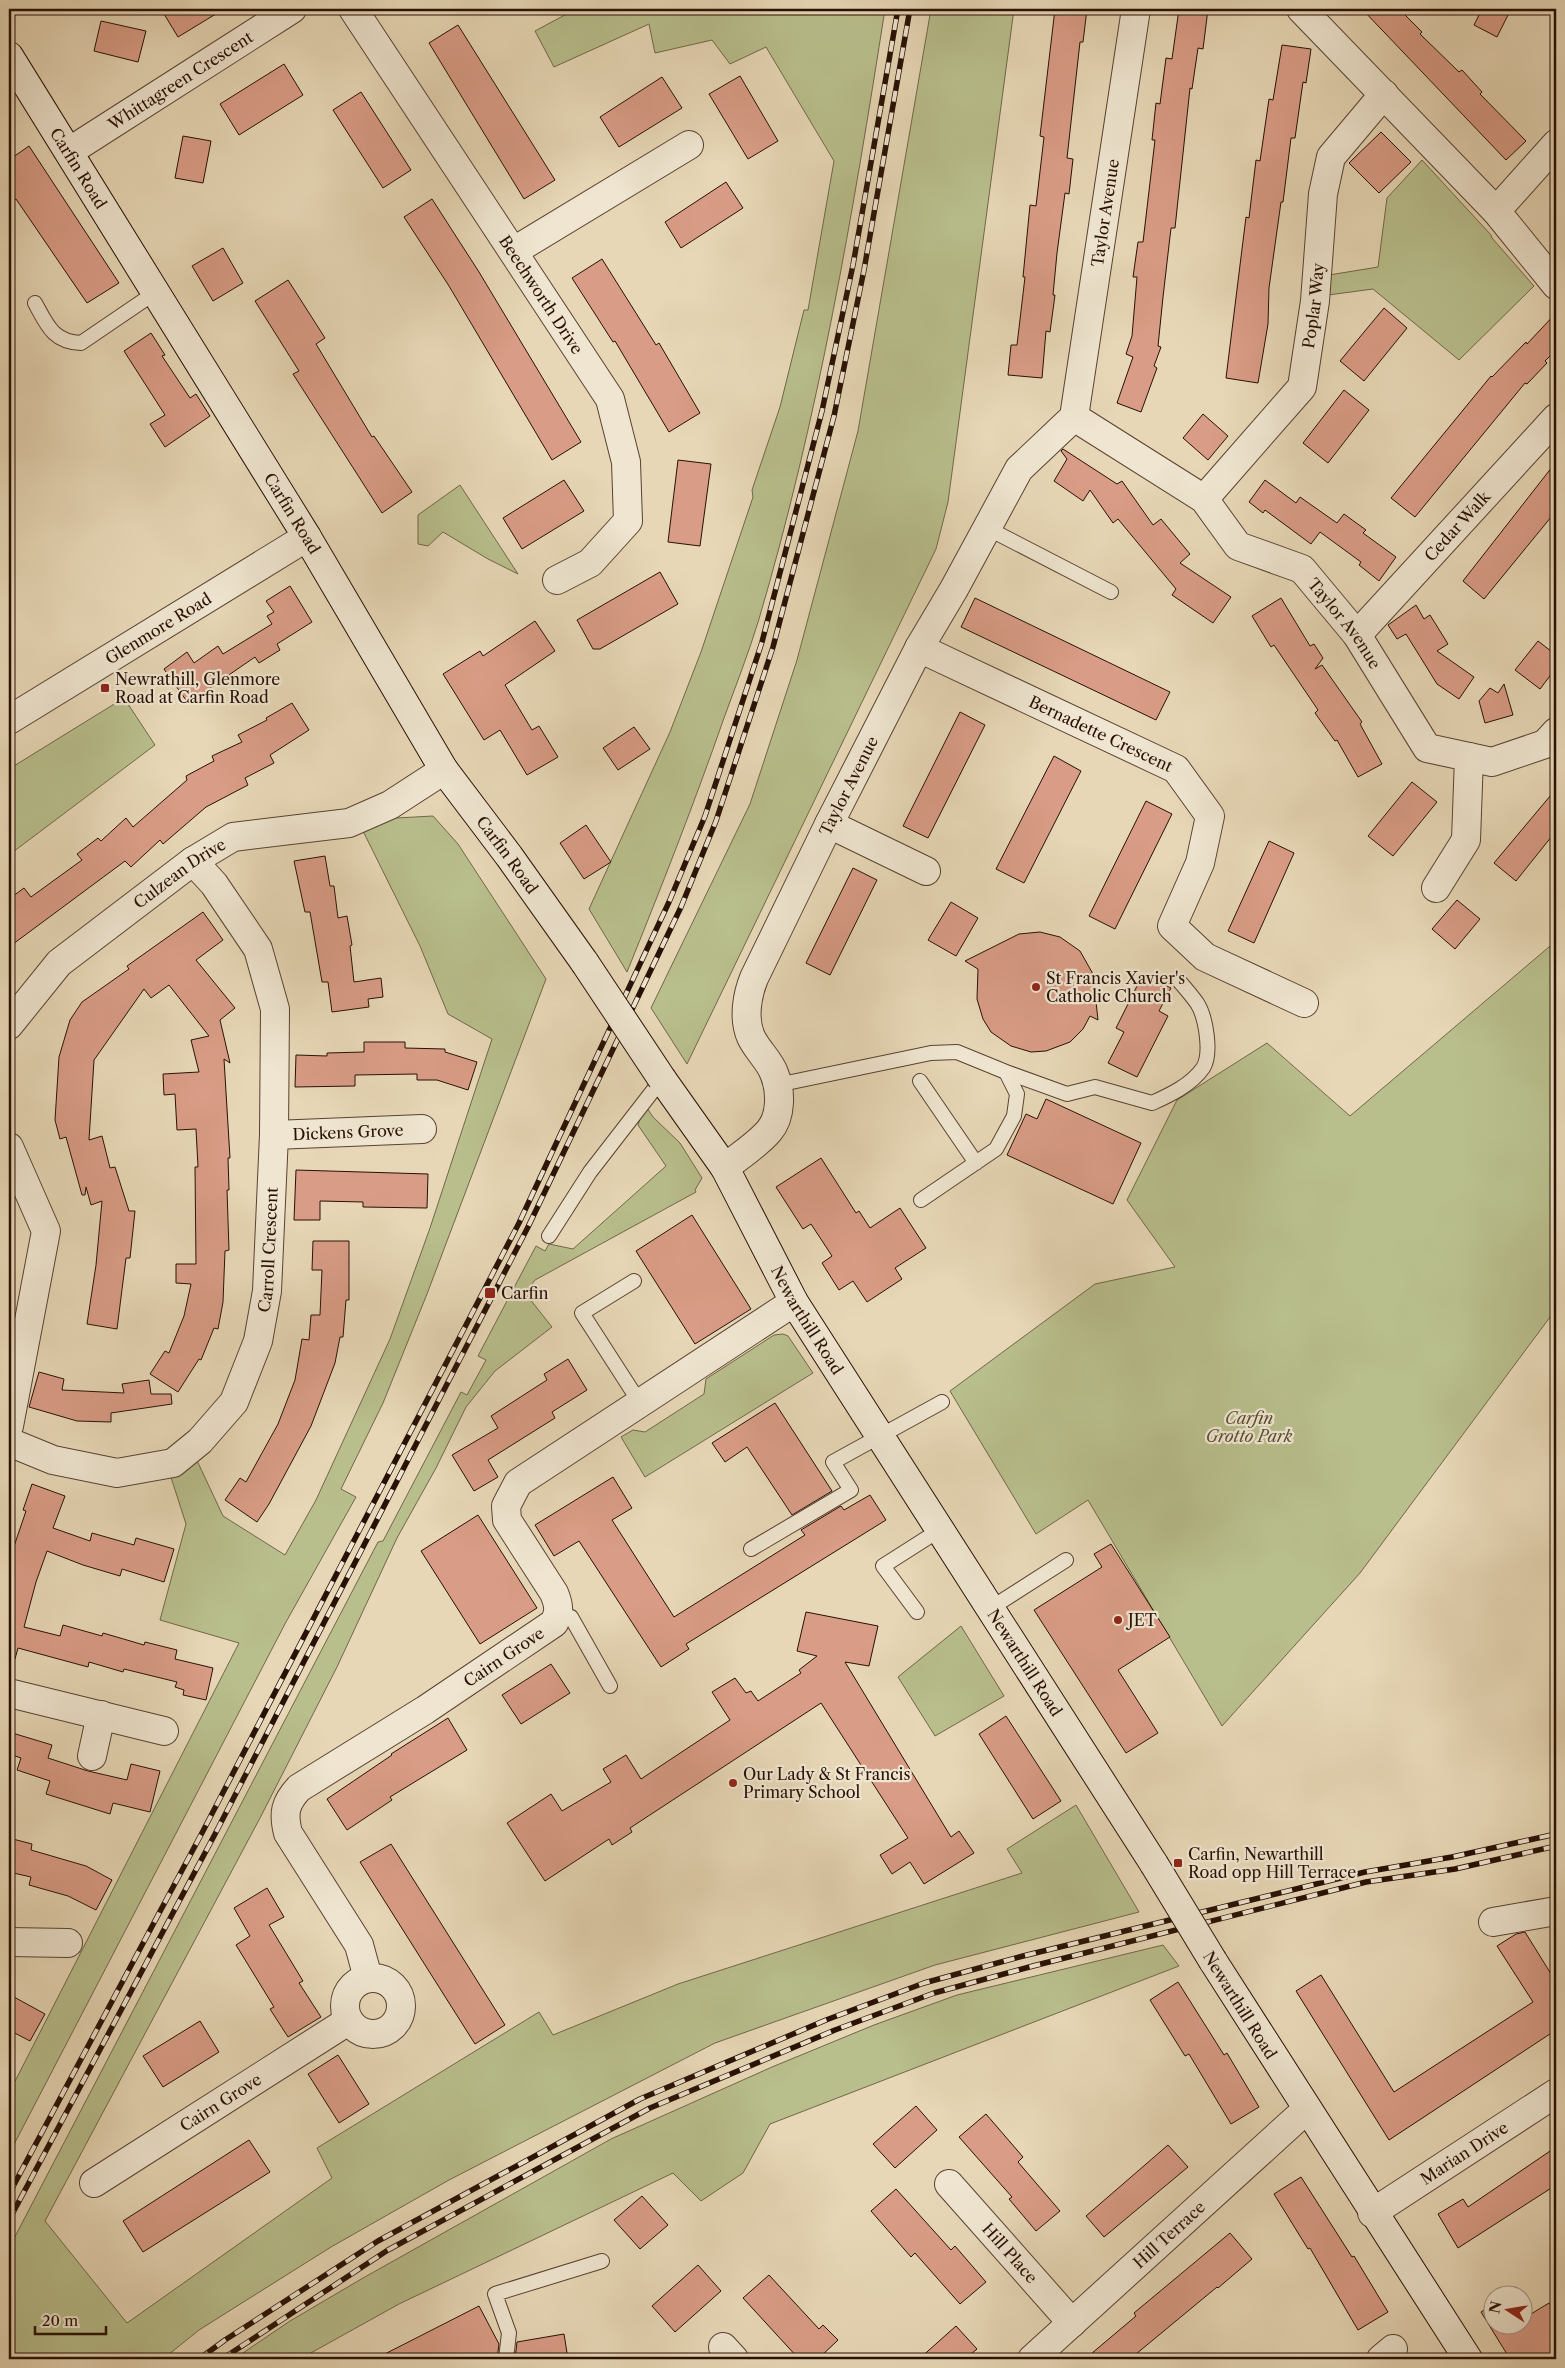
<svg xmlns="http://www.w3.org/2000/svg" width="1565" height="2368" font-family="'Libre Caslon Text',serif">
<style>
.green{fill:#b8be8c;stroke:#706748}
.building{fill:#d99c86;stroke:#281005}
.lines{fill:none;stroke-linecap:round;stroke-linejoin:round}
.service-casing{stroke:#584231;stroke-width:16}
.minor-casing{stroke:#584231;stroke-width:30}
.tertiary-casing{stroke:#584231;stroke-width:30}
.secondary-casing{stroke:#281005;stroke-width:30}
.service{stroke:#efe5d0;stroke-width:14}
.minor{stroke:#efe5d0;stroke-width:28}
.tertiary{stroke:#efe5d0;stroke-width:28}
.secondary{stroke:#efe5d0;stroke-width:28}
.rail-casing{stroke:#281005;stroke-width:5.5}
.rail{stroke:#efe5d0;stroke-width:4;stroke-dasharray:11;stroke-linecap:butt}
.secondary-bridge-casing{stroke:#281005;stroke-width:30;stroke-linecap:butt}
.secondary-bridge{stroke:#efe5d0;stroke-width:28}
.poi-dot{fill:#8f2418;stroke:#efe5d0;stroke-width:2}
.labels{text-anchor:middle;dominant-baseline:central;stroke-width:4.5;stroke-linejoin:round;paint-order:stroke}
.street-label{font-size:16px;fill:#281005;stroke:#efe5d0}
.poi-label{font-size:16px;fill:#281005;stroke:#efe5d0;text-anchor:start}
.park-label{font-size:16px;font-style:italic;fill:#5a4d34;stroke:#efe5d0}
</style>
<rect width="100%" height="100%" fill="#e7d7b6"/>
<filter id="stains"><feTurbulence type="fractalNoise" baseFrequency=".004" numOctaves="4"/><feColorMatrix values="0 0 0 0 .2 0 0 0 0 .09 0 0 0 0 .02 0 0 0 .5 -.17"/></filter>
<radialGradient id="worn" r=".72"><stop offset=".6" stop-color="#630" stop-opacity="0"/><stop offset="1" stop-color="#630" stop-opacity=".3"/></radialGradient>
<!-- green -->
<path class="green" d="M576,9h309c-32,205 -67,410 -126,610 -10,33 -23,66 -35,99 -30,86 -63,170 -97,254l-38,-63 81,-177 31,-80 52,-155 -1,-7 28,-83 24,-97h4l26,-149 -68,-114 -36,17 -18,-24 -57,13 -6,-29 -95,43 -19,-36z
M931,9h83l-66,493 -12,47 -249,515 -36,-56 99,-204 47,-144 61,-229z
M1422,160l69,75 1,3 42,48 -75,74 -86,-71 -45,6 1,-20 49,-8 9,-69z
M460,485l58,89 -30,-15 -45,-27 -15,14 -10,-2v-29z
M124,698l31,47 -146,110v-86z
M433,816l25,28 88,135 -119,315 -44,109 -42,86 15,8 -70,125 -277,532v-61l230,-450 -79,-23 26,-96 -18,-56 25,-16 30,64 62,39 31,-55 74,-161 40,-111 62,-189 -44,-25 -28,-68 -59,-119 35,-9z
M1556,941v368l-196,264 -138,153 -134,-226 -52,34 -86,-143 145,-107 80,-17 -48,-67 50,-100 90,-57 83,73z
M645,1105l8,12 27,26 22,35 -7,12 1,2 -161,88 -10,13 27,34 -57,44 -29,36 -30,61 -39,70 -60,129 -77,151 -215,403 82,102 205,-145 -15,-30 222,-136 14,23 125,-51 344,-111 -15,-24 69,-44 63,107 -204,53 -220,78 -266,137 -118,67 -132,83 -36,29h-154v-111l369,-706 5,-1 78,-149 6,3 19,-35 -8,-4 58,-110 9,5 4,-7 24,5 93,-83 -28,-41z
M783,1334l5,2 25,37 -168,104 -24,-40 12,-7 12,2 59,-38 2,-15 68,-44z
M961,1626l43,70 -69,40 -37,-59z
M1163,1945l16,21 -409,158 -27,49 -42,28 -28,-28 -274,131 -99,55h-66l56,-38 73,-43 248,-139 161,-72 102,-42 83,-30z"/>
<!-- building -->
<path class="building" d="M161,9h63l-46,28z
M1055,9h32l-4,33h-3l-13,116 6,1 -4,35 -4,-1 -8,60 -4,42h2l-5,37 -4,-1 -4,47 -34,-3 3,-30h6l8,-68h-2l7,-72 6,1 8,-69 -4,-1z
M1179,9h29l-5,40 -5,-1 -6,41 -2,-1 -15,140h-4l-8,69 -5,49 3,1 -7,19 3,2 -16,44 -24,-9 16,-46 -7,-3 6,-18 5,-59h-4l5,-35h5l12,-102h-3l4,-37 4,1 6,-46 6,1z
M1362,9h37l23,23 -2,2 39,38 3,-2 20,22 -2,2 46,47 -20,19z
M1482,9h29l-14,28 -23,-12z
M101,21l45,10 -8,31 -44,-11z
M458,25l97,155 -31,19 -95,-156z
M1282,45l29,4 -5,34 -3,-1 -8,56h-4l-8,64h-2l-12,86 -1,36 -10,59 -32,-5 20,-161 3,1 7,-58 4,1 9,-62 4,1z
M284,64l19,31 -64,40 -19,-31z
M740,76l38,65 -30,18 -39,-65z
M662,77l20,31 -63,39 -19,-30z
M361,92l50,78 -28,18 -50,-78z
M1381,132l30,30 -32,31 -30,-30z
M183,136l28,5 -8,42 -28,-5z
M29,146l90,137 -32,20 -71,-104 -7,5v-44z
M726,182l17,26 -62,40 -16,-26z
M432,199l47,73 102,170 -29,18 -103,-174 -45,-69z
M223,248l20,35 -30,18 -21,-35z
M602,259l54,86 3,-2 41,70 -31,19 -54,-91 -2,1 -41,-64z
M288,280l37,58 -9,6 56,93 2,-1 38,56 -30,21 -89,-139 6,-3 -44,-70z
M1384,308l23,20 -43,53 -24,-20z
M1556,313v37l-11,11 2,2 -20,21 -2,-1 -110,134 -24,-19 100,-122 1,1 34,-35 1,2z
M151,333l14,22 -3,1 28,42 6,-4 14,22 -45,31 -15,-23 15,-9 -41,-64z
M1344,390l25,20 -41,53 -25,-20z
M1203,414l25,22 -20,24 -25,-22z
M1063,449l54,35 5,-3 31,44 8,-6 29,35 -10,9 51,34 -18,26 -41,-28 4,-6 -58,-70 -5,4 -23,-33 -7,11 -29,-20 13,-22 -6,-8z
M678,460l33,4 -11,82 -32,-4z
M1556,462v49l-72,88 -21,-18z
M564,480l20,31 -62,38 -19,-31z
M1265,480l31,23 4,-6 37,26 7,-9 22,16 -3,3 33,24 -17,24 -20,-16 2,-3 -41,-30 -9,12 -46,-34 -2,3 -14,-11z
M660,572l18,32 -78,45h-7l-16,-29z
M290,586l22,36 -35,22 3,6 -21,13 -4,-6 -67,46 -24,-34 23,-17 7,11 24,-17 5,8 49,-30 -5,-8 7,-4 -8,-11z
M975,598l195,94 -14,28 -195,-93z
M1281,598l29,48 4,-2 9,14 -8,11 7,-4 40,57 -2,2 22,40 -24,13 -21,-37 -2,1 -20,-28 3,-3 -44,-65 -3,2 -19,-31z
M1416,605l8,14 6,-4 18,29 -11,7 37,26 -15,22 -22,-15 -31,-50 -9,5 -9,-14z
M535,621l20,30 -50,34 27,45 7,-4 19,31 -31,18 -27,-45 -16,10 -41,-66 37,-23 3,5z
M1538,641l18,14v13l-16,21 -25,-19z
M1504,684l9,31 -28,8 -6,-22 11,-13 8,5z
M292,703l17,27 -39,25 4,8 -29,15 3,7 -42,22 -43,37 -3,-4 -29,27 -6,-6 -116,86v-48l15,-11 7,9 51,-37 -5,-6 21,-16 3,3 25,-23 7,9 54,-47 -1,-4 28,-15 -2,-5 30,-14 -4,-7 29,-15 -1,-2z
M960,712l25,13 -57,113 -25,-12z
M634,727l16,22 -32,21 -15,-22z
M1054,756l27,15 -57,112 -28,-14z
M1412,782l25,20 -44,54 -25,-20z
M1556,789v42l-40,50 -22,-18z
M1146,801l26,13 -57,115 -26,-13z
M586,825l25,37 -27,17 -24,-36z
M1269,841l25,12 -40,90 -26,-12z
M325,856l5,30h4l4,32 9,-2 5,29 -2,1 4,36 27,-4 2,19 -15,2 1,8 -37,5 -4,-30h-6l-12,-70h-5l-11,-51z
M853,868l24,12 -47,95 -24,-12z
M1457,900l23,19 -25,30 -23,-20z
M951,902l27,16 -22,38 -28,-16z
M203,912l20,28 -27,20 39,48 -15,12 10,43 -6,-4 6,99h-2l1,32h-2l2,60 -4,1 -2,51 -5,27 -4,-1 -13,32 -2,-1 -21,33 -28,-18 15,-23 4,2 15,-37 7,-32 -15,-1v-19h20l-1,-97h3l-2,-38 -19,1 -2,-36 -11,1 -1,-21 36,-2 -8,-32 18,-4 -40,-51 -18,13 -7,-9 -50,71 -5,80 13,-4 8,32 5,-1 14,44h6l-5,47h-4l-9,71 -30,-5 9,-59 6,-64 -11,4 -5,-18 -1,8h-3l-16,-58 -6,2 -5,-19 4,-63 11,-37 12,-18 47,-33 -2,-3z
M1040,932l20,5 20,14 13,23 5,46 -8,-4 -7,13 -13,13 -24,9 -15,1 -20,-6 -20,-14 -8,-13 -6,-20 1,-30 -13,-8 54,-27z
M1143,974l28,14 -12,23 9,5 -31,61 -29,-14 16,-31 -8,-4z
M364,1042h41v6l40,1v3l32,10 -9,28 -31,-10h-20v-6l-62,1v11l-60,1 1,-32 31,1v-3l37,-1z
M1046,1099l95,44 -28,61 -106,-49 19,-41 11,5z
M821,1158l35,55 3,-2 11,17 30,-20 26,40 -31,20 7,11 -35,23 -14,-21 -14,9 -17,-27 10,-7 -21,-32 -8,5 -27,-42z
M296,1170l132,4 -1,34 -64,-1v-5l-43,-1v19h-26z
M692,1215l59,94 -56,35 -59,-93z
M313,1241h36v59h-3l-3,37h-3l-5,26 -24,63 -42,78 -12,18 -32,-22 15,-22 6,4 32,-58 17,-44 7,-41 7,1 2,-25h9l2,-45h-10z
M568,1359l19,31 -35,22 3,6 -67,42 10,17 -24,14 -22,-36 46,-27 -7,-12 56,-36 -3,-6z
M39,1372l25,7 -2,11 62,3 -2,-9 27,-4 2,14h20l1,10 -61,9v9l-34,-1 -48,-14z
M775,1403l57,88 -40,24 -45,-68 -22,15 -13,-19z
M613,1477l19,31 -20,12 62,97 131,-82 -4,-5 40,-24 3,4 26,-15 16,25 -200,124 3,5 -28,18 -82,-126 -25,15 -19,-31z
M32,1484l33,12 -12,32 37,13 2,-8 42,12 2,-7 38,11 -10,33 -42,-13 -2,7 -37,-11 -36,-14 -11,31 -12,45 36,9 3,-11 39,11 1,-3 41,12 1,-3 32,8 -2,9 38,9 -7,32 -23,-5 1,-5 -9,-3 2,-5 -53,-13 -1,3 -34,-10 -1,5 -70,-19 -3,11 -6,-1v-97l17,-50 -3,-1z
M478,1515l59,93 -57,36 -59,-93z
M1111,1544l59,93 -52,33 40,63 -32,20 -92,-143 68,-43 -8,-13z
M806,1612l72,14 -9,40 -24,-4 106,175 8,-6 15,22 -50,31 -14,-22 -18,12 -12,-19 28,-17 -87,-135 -191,125 2,4 -20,13 -3,-6 -64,42 -38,-58 44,-29 11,17 49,-29 -8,-13 23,-14 15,24 89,-59 -18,-28 23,-14 11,15 5,-2 7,10 43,-28 -2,-3 18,-14 -20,-5z
M551,1664l19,29 -49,31 -19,-29z
M1006,1716l55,85 -28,18 -54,-85z
M448,1718l19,32 -77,47 2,3 -45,30 -20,-31 65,-44 -1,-1z
M9,1732l43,13 -4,13 40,13 39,9 4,-16 29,7 -10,41 -37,-9 -3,11 -64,-20 4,-13 -33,-11 4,-12 -12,-4z
M9,1838l23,6 -1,6 55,16 26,14 -16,30 -28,-14 -39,-11 2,-8 -22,-5z
M391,1844l114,181 -30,19 -115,-182z
M267,1888l17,29 -15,8 34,56 -4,2 22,34 -33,20 -18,-28 4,-2 -38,-62 14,-9 -16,-28z
M1525,1932l31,50v48l-167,110 -93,-149 25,-16 73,117 139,-90 -36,-56 19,-12z
M1178,1982l46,73 3,-2 32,54 -28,17 -42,-70 -4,2 -35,-56z
M14,1997l31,17 -15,27 -21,-11v-23z
M200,2021l19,31 -56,35 -20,-31z
M338,2055l31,49 -30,19 -31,-49z
M916,2106l21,24 -42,38 -22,-24z
M986,2114l37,43 -5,5 42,49 -24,20 -27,-32 3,-2 -53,-60z
M249,2140l21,32 -127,80 -20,-31z
M1168,2145l20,22 -84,70 -18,-21z
M1556,2147v38l-98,63 -20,-34 25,-15 5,8z
M1301,2177l51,80 2,-1 34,56 -30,18 -48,-82 -2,1 -34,-55z
M896,2189l55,61 4,-4 31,36 -26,22 -45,-51 -4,4 -40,-46z
M642,2196l26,29 -28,24 -26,-29z
M1230,2233l22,26 -34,29 -1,-1 -87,72h-45l51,-43 -2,-3z
M698,2265l23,26 -46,41 -23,-26z
M769,2275l50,54 4,-4 15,15 -20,19h-19l-56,-61z
M1549,2303l7,11v45h-46l-29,-47 11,-7v21h30v-14l4,5z
M479,2306l20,38 -2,15h-122z
M956,2326l21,23 -12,10h-46z
M564,2334l4,25h-53l2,-17z"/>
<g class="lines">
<!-- service casing -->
<g class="service-casing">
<path id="service" d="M35,303c12,22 18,39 46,40l75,-51
M987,528l124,64
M1006,1072l61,22 28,-7 57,16c18,-8 39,-18 51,-35 9,-14 3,-51 -6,-65 -5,-7 -11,-14 -17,-21
M920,1081l56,82
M777,1085l154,-32 26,-1 49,20 11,22 -3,22 -18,33 -75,51
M549,1236l41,-64 72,-93
M634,1281l-52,32 58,90
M751,1549l100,-59 -18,-28 109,-60
M991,1608l75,-48
M917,1612l-34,-46 58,-37
M558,1615l13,2 39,69
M506,2359l3,-26 -14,-39 107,-33"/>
</g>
<!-- minor casing -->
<g class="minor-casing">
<g id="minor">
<path id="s1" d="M353,9l257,390 16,63 2,59 -38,42 -33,17"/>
<path d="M1301,9l195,202 60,74"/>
<path id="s2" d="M70,151l222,-142"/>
<path d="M1496,211l60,-67"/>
<path d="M514,251l175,-106"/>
<path id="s3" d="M1074,417l130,82 34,47 64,23 55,66 70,113 65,14 53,-18 11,-12"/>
<path id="s4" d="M1204,499l98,-112 13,-86 8,-107 8,-37 53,-63"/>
<path id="s5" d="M1357,635l199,-217"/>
<path id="s6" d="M919,648l257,121 34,47 -10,47 -28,63 33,31 99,46"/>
<path d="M829,824l97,47"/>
<path d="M1436,888l30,-48 3,-83"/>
<path id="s7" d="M9,1025l50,-62 134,-102 40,-24 116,-14 41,-18 54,-35"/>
<path id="s8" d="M274,1135l148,-6"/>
<path d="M9,1147l37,84 -37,195"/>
<path id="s9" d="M725,1168c14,-12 32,-23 44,-37 13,-15 12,-41 5,-58 -5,-13 -17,-23 -23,-36 -8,-18 -4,-42 3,-59l75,-154 90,-176 35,-59 65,-120 55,-52 62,-408"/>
<path id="s10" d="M9,1442l44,18 64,13 56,-10 27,-22 34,-39 24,-61 9,-50 7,-156 1,-126 -17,-60 -44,-65 -21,-23"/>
<path d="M9,1693l155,38"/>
<path d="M92,1756l9,-41"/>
<path d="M1493,1922l63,-11"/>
<path d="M9,1942l59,1"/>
<circle cx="373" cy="2006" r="28"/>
<path id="s11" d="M368,1978l-9,-33 -71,-112c-5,-20 -3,-30 11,-45l126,-78 129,-87c6,-11 5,-18 0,-30l-47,-73 -1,-14 12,-23 276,-181"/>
<path id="s12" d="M94,2183l254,-162"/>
<path id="s13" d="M949,2184l123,139"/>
<path id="s14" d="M1372,2213l184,-120"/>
<path d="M723,2347l11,12"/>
<path id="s15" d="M1032,2359l274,-249"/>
<path d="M1381,2359l12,-10"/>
</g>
</g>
<!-- tertiary casing -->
<g class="tertiary-casing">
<g id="tertiary">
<path id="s16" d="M9,720l298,-183"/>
</g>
</g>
<!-- secondary casing -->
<g class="secondary-casing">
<g id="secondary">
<path id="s17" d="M9,56l298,481 137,233 65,86 76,107"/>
<path id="s18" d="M662,1079l63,89 69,134 360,562"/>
<path d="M1213,1961l255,398"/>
</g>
</g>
<!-- service -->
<use href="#service" class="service"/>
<!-- minor -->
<use href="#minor" class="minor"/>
<!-- tertiary -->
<use href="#tertiary" class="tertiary"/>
<!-- secondary -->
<use href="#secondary" class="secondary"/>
<!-- rail casing -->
<g class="rail-casing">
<path id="rail" d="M9,2194l194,-363 316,-608 150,-321 36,-86 57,-174 60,-231 31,-146 45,-256
M9,2220l205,-384 314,-609 153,-320 35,-86 57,-174 61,-231 30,-146 46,-261
M199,2359l26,-19 153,-99 262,-142 186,-79 98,-37 99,-27 342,-84 87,-15 104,-23
M222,2359l166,-109 262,-142 185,-78 99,-37 99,-27 333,-84 89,-13 101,-23"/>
</g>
<!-- rail -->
<use href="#rail" class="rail"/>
<!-- secondary-bridge casing -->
<g class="secondary-bridge-casing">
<path id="secondary-bridge" d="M585,963l77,116
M1154,1864l59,97"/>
</g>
<!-- secondary-bridge -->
<use href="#secondary-bridge" class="secondary-bridge"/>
</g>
<!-- markers -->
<g class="poi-dot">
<rect x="100" y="683" width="10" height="10" rx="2.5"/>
<circle cx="1036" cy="987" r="5"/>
<rect x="484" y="1287" width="12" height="12" rx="2.5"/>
<circle cx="1118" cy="1620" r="5"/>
<circle cx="733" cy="1783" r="5"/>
<rect x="1173" y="1858" width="10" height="10" rx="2.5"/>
</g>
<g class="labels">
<!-- street labels -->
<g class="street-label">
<text stroke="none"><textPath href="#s2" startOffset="131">Whittagreen Crescent</textPath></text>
<text stroke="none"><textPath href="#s17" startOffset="132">Carfin Road</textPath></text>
<text stroke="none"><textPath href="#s9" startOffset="1078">Taylor Avenue</textPath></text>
<text stroke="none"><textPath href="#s1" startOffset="342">Beechworth Drive</textPath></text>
<text stroke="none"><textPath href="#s4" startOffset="231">Poplar Way</textPath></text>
<text stroke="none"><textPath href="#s17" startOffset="538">Carfin Road</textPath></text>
<text stroke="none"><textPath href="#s5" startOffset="148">Cedar Walk</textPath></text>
<text stroke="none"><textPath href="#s3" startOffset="349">Taylor Avenue</textPath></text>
<text stroke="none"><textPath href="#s16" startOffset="175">Glenmore Road</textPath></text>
<text stroke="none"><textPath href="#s6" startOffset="201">Bernadette Crescent</textPath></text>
<text stroke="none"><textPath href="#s9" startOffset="436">Taylor Avenue</textPath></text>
<text stroke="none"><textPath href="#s17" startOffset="942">Carfin Road</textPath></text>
<text stroke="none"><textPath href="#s7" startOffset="230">Culzean Drive</textPath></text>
<text stroke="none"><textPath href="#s8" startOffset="74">Dickens Grove</textPath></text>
<text stroke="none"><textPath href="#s10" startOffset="414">Carroll Crescent</textPath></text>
<text stroke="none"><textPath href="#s18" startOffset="282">Newarthill Road</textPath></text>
<text stroke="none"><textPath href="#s11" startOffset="459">Cairn Grove</textPath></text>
<text stroke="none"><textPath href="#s18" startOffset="688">Newarthill Road</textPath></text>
<text transform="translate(1240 2005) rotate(58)">Newarthill Road</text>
<text stroke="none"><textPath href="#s12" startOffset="150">Cairn Grove</textPath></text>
<text stroke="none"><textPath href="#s14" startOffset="110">Marian Drive</textPath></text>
<text stroke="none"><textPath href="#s15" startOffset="185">Hill Terrace</textPath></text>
<text stroke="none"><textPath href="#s13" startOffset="92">Hill Place</textPath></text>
</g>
<!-- poi labels -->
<g class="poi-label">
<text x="115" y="679">Newrathill, Glenmore<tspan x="115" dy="18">Road at Carfin Road</tspan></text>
<text x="1046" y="978">St Francis Xavier's<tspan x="1046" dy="18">Catholic Church</tspan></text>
<text x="501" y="1293">Carfin</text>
<text x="1128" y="1620">JET</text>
<text x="743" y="1774">Our Lady &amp; St Francis<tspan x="743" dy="18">Primary School</tspan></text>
<text x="1188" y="1854">Carfin, Newarthill<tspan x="1188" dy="18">Road opp Hill Terrace</tspan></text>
</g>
<!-- park labels -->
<g class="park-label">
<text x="1249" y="1418">Carfin<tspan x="1249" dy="18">Grotto Park</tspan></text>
</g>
</g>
<!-- margin -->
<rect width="1565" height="2368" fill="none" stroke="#e7d7b6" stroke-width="30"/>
<rect x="10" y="10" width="1545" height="2348" fill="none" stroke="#281005" stroke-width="2.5"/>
<rect x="15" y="15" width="1535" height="2338" fill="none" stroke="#281005"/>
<!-- north arrow -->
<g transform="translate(1508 2310) rotate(282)"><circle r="24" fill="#efe5d0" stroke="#9f907f"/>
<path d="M0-4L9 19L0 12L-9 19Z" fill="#8f2418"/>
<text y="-8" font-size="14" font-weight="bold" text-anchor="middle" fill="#281005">N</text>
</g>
<!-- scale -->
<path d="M35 2326v8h71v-8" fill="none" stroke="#281005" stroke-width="2.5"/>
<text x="42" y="2326" font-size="15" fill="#281005" stroke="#efe5d0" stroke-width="4" paint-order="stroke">20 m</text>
<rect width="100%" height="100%" filter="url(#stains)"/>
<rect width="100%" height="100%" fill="url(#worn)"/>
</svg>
